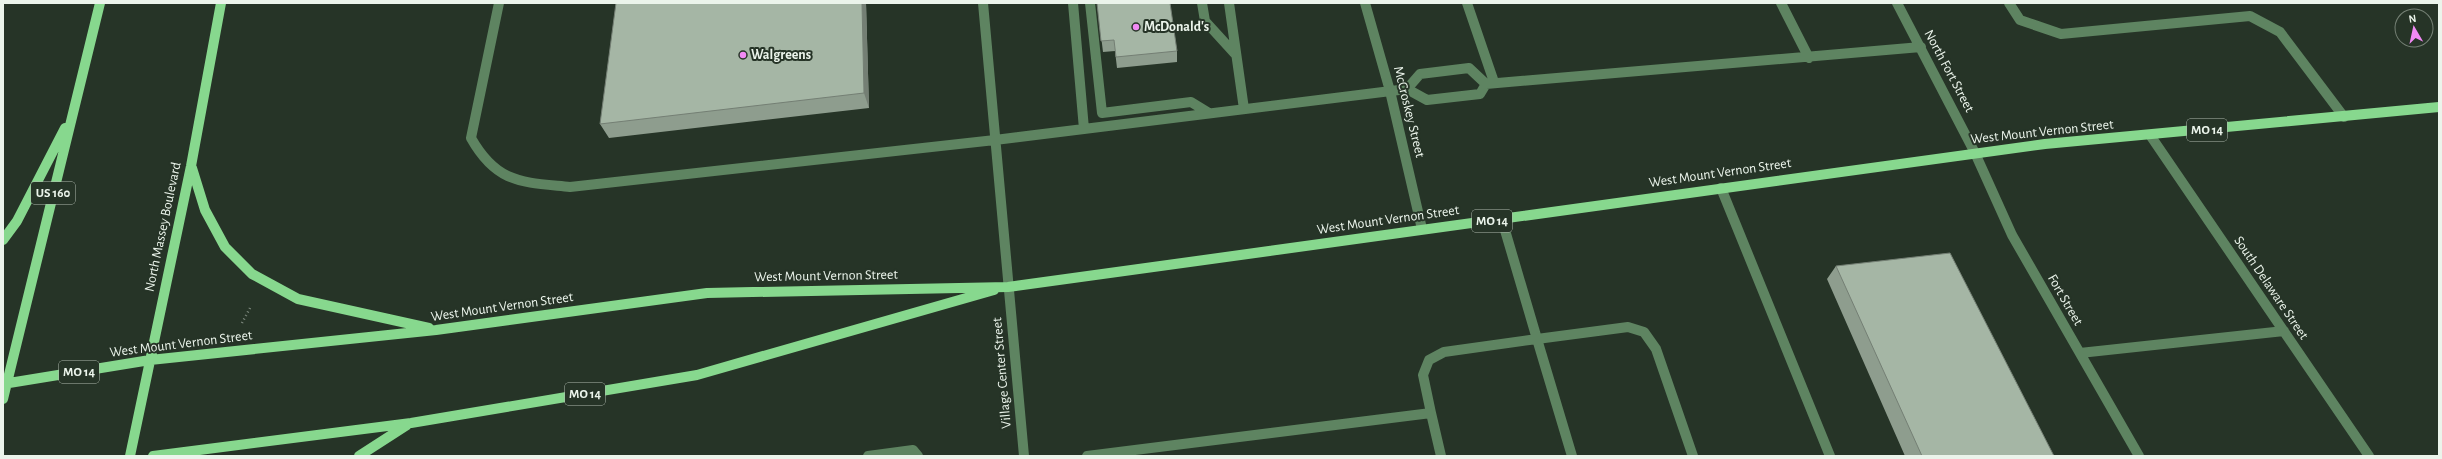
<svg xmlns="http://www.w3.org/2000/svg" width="2442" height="459" font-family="'Alegreya Sans',sans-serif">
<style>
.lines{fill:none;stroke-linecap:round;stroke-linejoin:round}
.path{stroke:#838e83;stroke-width:2.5;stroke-dasharray:1 3;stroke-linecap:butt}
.minor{stroke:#5e8461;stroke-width:10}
.major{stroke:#87d88e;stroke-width:10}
.wall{fill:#8e9d8e}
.shaded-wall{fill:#747f74}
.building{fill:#a5b6a5;stroke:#747f74}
.poi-dot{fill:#f18af4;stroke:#263427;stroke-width:1.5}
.labels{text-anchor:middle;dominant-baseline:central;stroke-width:4;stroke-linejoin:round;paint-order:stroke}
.shield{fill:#263427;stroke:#b0bab0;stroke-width:1}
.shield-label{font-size:13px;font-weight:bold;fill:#ebf4eb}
.poi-label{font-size:14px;font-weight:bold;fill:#ebf4eb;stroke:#263427;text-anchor:start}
.street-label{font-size:14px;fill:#ebf4eb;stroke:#263427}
</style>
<rect width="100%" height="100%" fill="#263427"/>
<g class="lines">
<!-- path -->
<path class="path" d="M242,323l8,-15"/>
<!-- minor -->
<path class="minor" d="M499,3l-28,135c26,46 51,44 99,49l425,-47 412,-51
M983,3l41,453
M1073,3l11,126
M1090,3l12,110 89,-11 18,11
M1202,3l3,18 31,34
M1229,3l15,106
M1365,3l25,88 32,138
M1467,3l27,79
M1781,3l28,55
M1897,3l78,150 37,82 127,221
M2009,3l11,17 41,14 189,-18 30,16 64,85
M1469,68l17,16 -6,10 -53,6 -20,-11 13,-15z
M1486,84l435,-37
M2150,135l219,321
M1721,188l109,268
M1502,220l35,119 91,-12 16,5 12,17 37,107
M2080,353l204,-22
M1431,413l-8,-38 6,-15 15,-8 93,-13 35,117
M868,456l45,-6 5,6
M1087,456l344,-43 10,43"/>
<!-- major -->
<path class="major" d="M192,168l13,42 20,37 27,27 46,25 131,29
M3,240l14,-19 48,-93
M3,384l147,-24 286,-30 271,-37 301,-6 1037,-143 394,-37
M3,399l97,-396
M130,456l61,-290 30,-163
M153,456l258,-33 286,-48 297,-85
M359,456l48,-31"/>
</g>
<!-- wall -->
<path class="wall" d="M866,3l3,105 -260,30 -9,-14z
M1097,3l80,48v11l-60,6 -2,-17 -12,1z
M1836,266l218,190h-149l-78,-177z"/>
<!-- shaded-wall -->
<path class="shaded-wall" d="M862,3h4l3,105 -5,-15z"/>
<!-- building -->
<path class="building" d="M616,3h246l2,90 -264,31z
M1097,3h73l7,48 -61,6 -2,-17 -13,1z
M1950,253l104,203h-132l-86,-190z"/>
<!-- markers -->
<g class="poi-dot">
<circle cx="1136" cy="27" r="4"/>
<circle cx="743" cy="55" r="4"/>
</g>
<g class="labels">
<!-- shield labels -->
<g class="shield">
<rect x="2187" y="119" width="40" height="22" rx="3"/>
<rect x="31" y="182" width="44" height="22" rx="3"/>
<rect x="1472" y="210" width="40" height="22" rx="3"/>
<rect x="59" y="361" width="40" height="22" rx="3"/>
<rect x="565" y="383" width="40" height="22" rx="3"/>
</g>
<g class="shield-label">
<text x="2207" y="130">MO 14</text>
<text x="53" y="193">US 160</text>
<text x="1492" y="221">MO 14</text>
<text x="79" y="372">MO 14</text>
<text x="585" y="394">MO 14</text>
</g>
<!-- poi labels -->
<g class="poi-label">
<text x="1144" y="27">McDonald's</text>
<text x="751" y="55">Walgreens</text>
</g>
<!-- street labels -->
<g class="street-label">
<text transform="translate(1949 71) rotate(62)">North Fort Street</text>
<text transform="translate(1409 112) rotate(76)">McCroskey Street</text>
<text transform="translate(2042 132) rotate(-6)">West Mount Vernon Street</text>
<text transform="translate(1720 173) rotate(-8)">West Mount Vernon Street</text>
<text transform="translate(1388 220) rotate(-8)">West Mount Vernon Street</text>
<text transform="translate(163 227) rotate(-78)">North Massey Boulevard</text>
<text transform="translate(826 276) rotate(-1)">West Mount Vernon Street</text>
<text transform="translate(2271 288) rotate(56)">South Delaware Street</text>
<text transform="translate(2065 300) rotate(60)">Fort Street</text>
<text transform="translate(502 307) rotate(-8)">West Mount Vernon Street</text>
<text transform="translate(181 344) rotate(-7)">West Mount Vernon Street</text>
<text transform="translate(1002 373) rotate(-95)">Village Center Street</text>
</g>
</g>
<!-- border -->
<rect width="2442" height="459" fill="none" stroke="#ebf4eb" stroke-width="8"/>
<!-- north arrow -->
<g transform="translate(2414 28) rotate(351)"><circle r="19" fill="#263427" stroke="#758175"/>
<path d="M0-3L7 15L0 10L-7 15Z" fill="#f18af4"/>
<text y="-6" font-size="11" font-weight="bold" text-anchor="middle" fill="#ebf4eb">N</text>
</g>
</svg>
